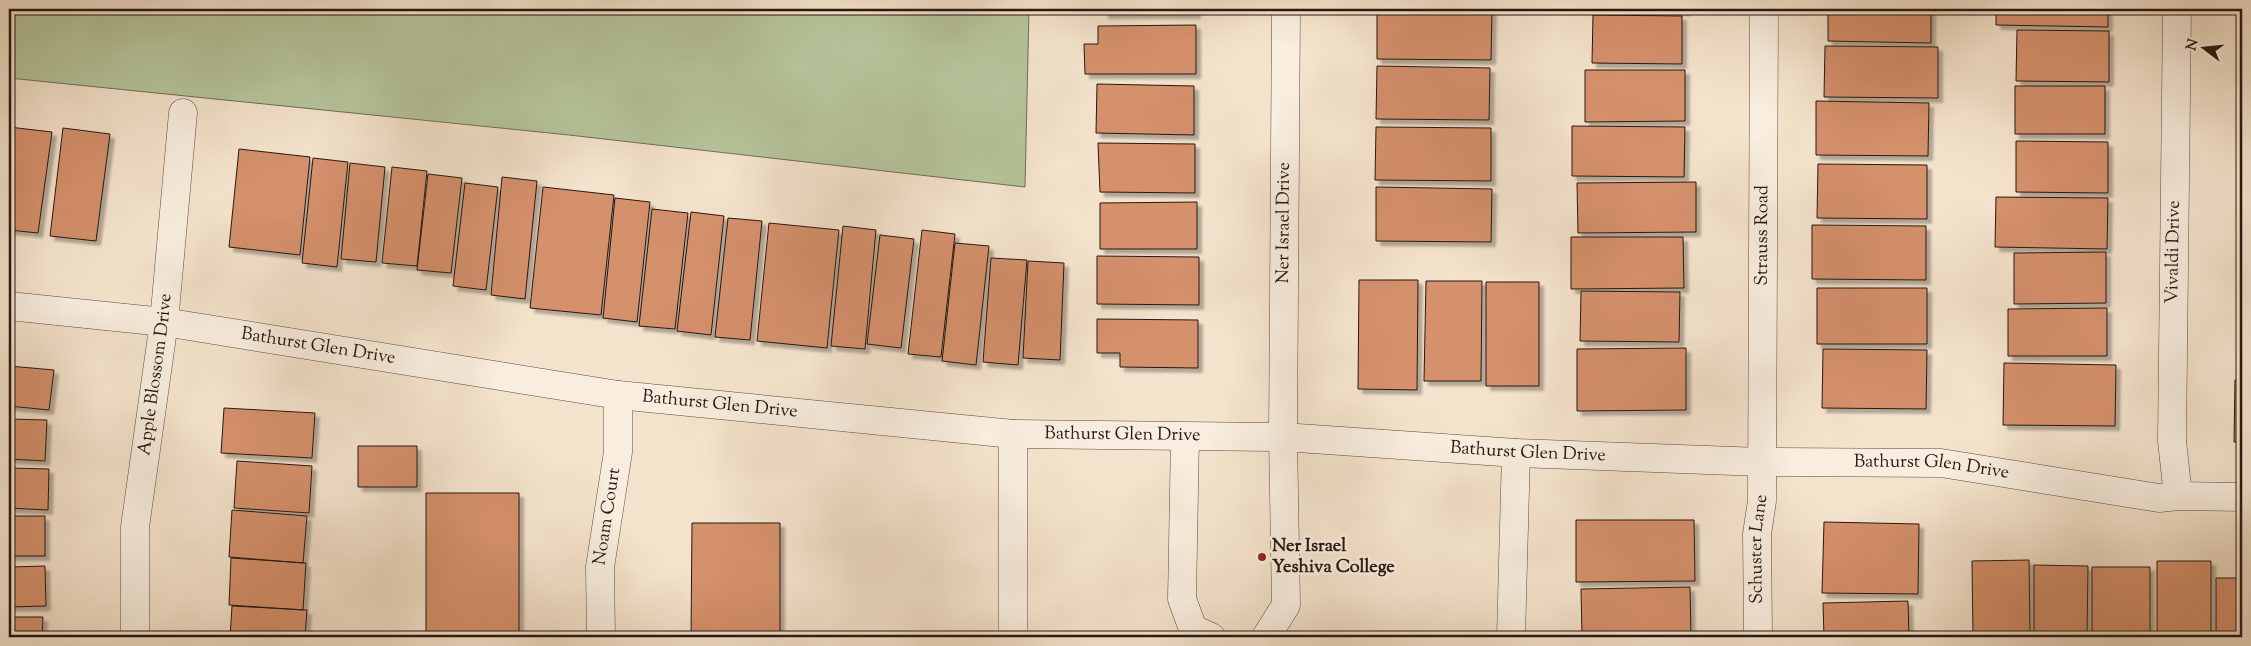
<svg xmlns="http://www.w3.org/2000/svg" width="2251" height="646" font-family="'Sorts Mill Goudy',serif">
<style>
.green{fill:#b6c59c;stroke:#6e6e56}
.building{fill:#d5906c;stroke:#251711;filter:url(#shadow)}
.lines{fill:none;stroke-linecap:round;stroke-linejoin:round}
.minor-casing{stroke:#594a40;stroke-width:29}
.minor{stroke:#f8edde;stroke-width:28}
.poi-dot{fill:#8f2418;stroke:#f8edde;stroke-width:2}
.labels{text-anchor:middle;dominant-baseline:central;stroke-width:5;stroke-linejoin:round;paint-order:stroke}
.street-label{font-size:18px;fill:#251711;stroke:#f8edde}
.poi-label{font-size:18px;font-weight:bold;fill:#251711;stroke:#f8edde;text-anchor:start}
</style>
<defs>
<filter id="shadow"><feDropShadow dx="4.5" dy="4.5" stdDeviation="1" flood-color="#0004"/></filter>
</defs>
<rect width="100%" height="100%" fill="#f4e3cc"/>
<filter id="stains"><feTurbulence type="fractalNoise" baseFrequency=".004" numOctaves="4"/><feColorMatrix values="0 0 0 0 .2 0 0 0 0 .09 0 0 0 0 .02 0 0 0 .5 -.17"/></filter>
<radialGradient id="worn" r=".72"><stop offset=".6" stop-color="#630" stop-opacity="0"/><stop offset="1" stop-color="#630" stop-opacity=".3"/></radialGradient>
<!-- green -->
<path class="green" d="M9,9h1020l-4,178 -456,-52 -560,-57z"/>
<!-- building -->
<path class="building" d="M1104,9h92v5h-92z
M1377,9h115l-1,51 -114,-1z
M1585,9h101v2l-101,-1z
M1828,9h103v34l-103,-2z
M1996,9h112v18l-112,-2z
M1593,15l89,1v48l-90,-1z
M1196,25v49h-111l-1,-30h14v-18z
M2017,30l92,1v51l-93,-1z
M1825,46l113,1v51l-114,-1z
M1377,66l113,2 -1,52 -113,-1z
M1585,70h100v51l-100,1z
M1097,84l97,2v49l-98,-2z
M2015,86h90v48h-90z
M1816,101l113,2 -1,53 -112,-1z
M1572,126l113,1 -1,50 -112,-1z
M9,127l43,5 -14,101 -29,-3z
M1376,127l115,1v53l-116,-1z
M63,128l47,6 -14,107 -46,-5z
M2016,141l92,1v51l-92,-1z
M1098,143l97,1v49l-95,-1z
M239,149l71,8 -10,98 -71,-8z
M313,158l35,4 -11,105 -35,-4z
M350,163l35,4 -9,95 -35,-3z
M1818,164l109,1v54l-110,-1z
M392,167l35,4 -10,95 -35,-3z
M428,174l34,4 -11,95 -34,-3z
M502,177l35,4 -12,118 -34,-4z
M1696,182v50l-118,1 -1,-50z
M465,183l33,4 -12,103 -33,-4z
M543,187l71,8 -13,120 -71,-7z
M1376,187l116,2 -1,53 -115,-1z
M1996,197l112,1 -1,51 -112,-2z
M615,198l35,4 -13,120 -34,-4z
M1197,202v47h-97v-46z
M652,209l36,4 -13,116 -36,-3z
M691,212l33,4 -13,119 -34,-4z
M728,218l34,3 -12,119 -35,-3z
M769,223l70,7 -12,118 -70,-7z
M1812,225l114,1v54l-114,-1z
M843,226l33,4 -11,119 -34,-3z
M922,230l33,4 -14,123 -33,-3z
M880,235l34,4 -13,109 -34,-4z
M1571,237h112l1,51 -113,1z
M955,243l34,3 -13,119 -34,-4z
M2106,252v51l-92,1v-51z
M2241,255h1v55h-2z
M1097,256l102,1v48l-102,-1z
M991,258l36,2 -9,105 -35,-3z
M1028,261l36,2 -4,97 -37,-2z
M1359,280h59l-1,110 -59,-1z
M1426,281h56l-1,100h-57z
M1486,282h53v104h-53z
M1817,288h110v56h-110z
M1581,291l99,1 -1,50 -99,-1z
M2107,308v48h-99v-47z
M1097,319l101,1v48l-78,-1v-14h-23z
M1686,348v62l-109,1v-62z
M1823,349l104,1 -1,59 -104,-1z
M2004,363l112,2 -1,61 -112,-1z
M9,366l45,4 -5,40 -40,-4z
M2235,380h7v62h-8z
M224,408l91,5 -3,45 -91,-5z
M9,419l38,1 -2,41 -36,-2z
M358,446h59v41h-59z
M237,461l75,5 -3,47 -75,-5z
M9,468l40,1 -1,41 -39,-2z
M426,493h93v140h-93z
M232,510l75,6 -4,47 -74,-6z
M9,516h36v40h-36z
M1576,520h118l1,61 -119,1z
M1824,522l95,2 -1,70 -96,-1z
M692,523h88v114h-89z
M231,558l75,5 -3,47 -74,-5z
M2029,560l1,77h-57l-1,-76z
M2157,561h54v76h-54z
M2034,565l54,1 -1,71h-53z
M45,566l1,40 -37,1v-40z
M2092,567h58v70h-58z
M2216,578h26v59h-26z
M1690,587l1,50h-109l-1,-48z
M1908,601l1,36h-85l-1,-34z
M232,606l75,4 -2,27h-75z
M9,617h34l-1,20h-33z"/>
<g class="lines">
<!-- minor casing -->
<g class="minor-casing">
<g id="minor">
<path d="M2177,9l-5,432 6,55"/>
<path id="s1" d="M9,306l155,16 454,73 395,39 270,3 233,16 246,9 179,1 218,35 19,-2 64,1"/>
<path d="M1013,434v203"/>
<path d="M1185,437l-3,162 11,30 18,8"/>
<path id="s2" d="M135,637v-110l29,-205 19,-209"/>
<path id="s3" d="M601,637l-1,-70 18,-115v-57"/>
<path id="s4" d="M1266,637l20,-32 -3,-168 3,-428"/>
<path d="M1511,637l5,-184"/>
<path id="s5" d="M1758,637l-1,-103 5,-33 2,-492"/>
</g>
</g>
<!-- minor -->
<use href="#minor" class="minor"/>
</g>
<!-- markers -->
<circle class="poi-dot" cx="1262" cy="557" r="5"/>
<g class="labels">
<!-- street labels -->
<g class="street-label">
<text stroke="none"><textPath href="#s4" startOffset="420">Ner Israel Drive</textPath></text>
<text stroke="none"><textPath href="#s5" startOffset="402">Strauss Road</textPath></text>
<text transform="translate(2174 252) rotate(-89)">Vivaldi Drive</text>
<text stroke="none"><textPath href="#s1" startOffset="312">Bathurst Glen Drive</textPath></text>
<text stroke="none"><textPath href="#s2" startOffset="264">Apple Blossom Drive</textPath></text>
<text stroke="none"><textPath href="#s1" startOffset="718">Bathurst Glen Drive</textPath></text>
<text stroke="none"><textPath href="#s1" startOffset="1122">Bathurst Glen Drive</textPath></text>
<text stroke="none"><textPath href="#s1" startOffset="1528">Bathurst Glen Drive</textPath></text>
<text stroke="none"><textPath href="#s1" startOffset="1932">Bathurst Glen Drive</textPath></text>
<text stroke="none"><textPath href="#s3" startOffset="121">Noam Court</textPath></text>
<text stroke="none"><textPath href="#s5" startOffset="88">Schuster Lane</textPath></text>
</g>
<!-- poi labels -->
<g class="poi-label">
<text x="1272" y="547">Ner Israel<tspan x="1272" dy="21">Yeshiva College</tspan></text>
</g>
</g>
<!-- margin -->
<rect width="2251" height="646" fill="none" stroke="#f4e3cc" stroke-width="30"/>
<rect x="10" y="10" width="2231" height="626" fill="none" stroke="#251711" stroke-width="2.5"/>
<rect x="15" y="15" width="2221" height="616" fill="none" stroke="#251711"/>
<!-- north arrow -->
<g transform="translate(2204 48) rotate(286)" stroke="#f8edde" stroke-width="4" paint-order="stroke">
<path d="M0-4L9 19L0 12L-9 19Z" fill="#251711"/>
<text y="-8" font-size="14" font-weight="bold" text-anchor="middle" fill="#251711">N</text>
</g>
<rect width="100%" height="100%" filter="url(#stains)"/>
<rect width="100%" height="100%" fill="url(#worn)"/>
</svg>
